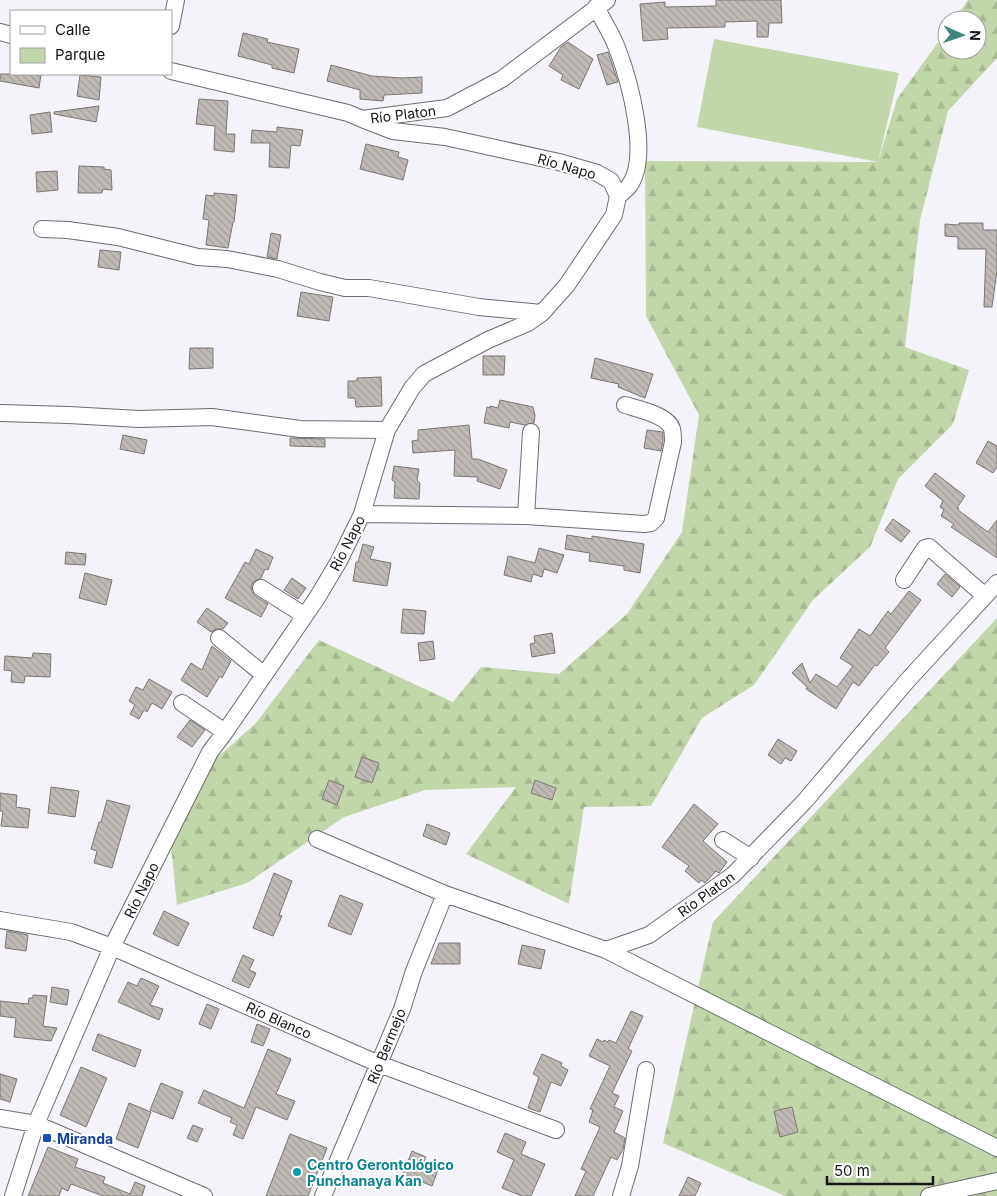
<svg xmlns="http://www.w3.org/2000/svg" width="997" height="1196" font-family="Inter,sans-serif">
<style>
.green{fill:#c2d7a9}
.forest{fill:url(#forest-firs)}
.building{fill:url(#building-back-hatch);stroke:#7b7672}
.lines{fill:none;stroke-linecap:round;stroke-linejoin:round}
.minor-casing{stroke:#6c6c72;stroke-width:18}
.minor{stroke:#fff;stroke-width:16}
.transit-dot{fill:#1a4fb4;stroke:#fff;stroke-width:2}
.culture-dot{fill:#0f9aa8;stroke:#fff;stroke-width:2}
.labels{text-anchor:middle;dominant-baseline:central;stroke-width:4;stroke-linejoin:round;paint-order:stroke}
.street-label{font-size:14px;fill:#171719;stroke:#fff}
.transit-label{font-size:14px;font-weight:bold;fill:#164399;stroke:#fff;text-anchor:start}
.culture-label{font-size:14px;font-weight:bold;fill:#0d838f;stroke:#fff;text-anchor:start}
</style>
<defs>
<pattern id="forest-firs" width="22" height="20" patternUnits="userSpaceOnUse" patternTransform="scale(1.25)"><rect width="22" height="20" fill="#c2d7a9"/><path d="M5 1l3.5 6h-7zM16 11l3.5 6h-7z" fill="#a6b891"/></pattern>
<pattern id="building-back-hatch" width="6" height="6" patternUnits="userSpaceOnUse" patternTransform="scale(1.25)"><rect width="6" height="6" fill="#c0bab6"/><path d="M-1 5l2 2M0 0l6 6M5-1l2 2" fill="none" stroke="#a49f9c"/></pattern>
</defs>
<rect width="100%" height="100%" fill="#f3f3f9"/>
<!-- green -->
<path class="green" d="M714,39l185,34 -21,89 -181,-35z"/>
<!-- forest -->
<path class="forest" d="M968,0h29v58l-49,53 -28,109 -15,127 64,23 -16,54 -55,55 -28,68 -57,53 -59,85 -52,33 -51,88 -67,1 -15,97 -103,-50 50,-67 -91,3 -81,27 -97,66 -70,22 -9,-88 44,-55 44,-39 63,-83 134,62 28,-35 78,7 68,-60 55,-82 17,-117 -53,-99 -1,-155 233,1 19,-63 50,-69v20h30v-30h-23z
M997,618v578h-212l-122,-53 50,-221z"/>
<!-- building -->
<path class="building" d="M716,0h65l1,23h-13l-1,14h-11v-16l-32,1v5l-58,1 1,11 -25,2 -3,-37 25,-2v5l51,-1z
M243,33l25,6 -1,3 32,7 -5,24 -22,-5v-3l-34,-9z
M568,42l25,17 -14,30 -18,-9 2,-5 -14,-9 12,-19z
M608,52l10,30 -11,3 -10,-30z
M331,65l41,11 30,2 20,-1v16l-38,2 -1,6 -23,-2v-9l-33,-9z
M0,74h41l-2,14 -39,-7z
M80,75l21,2 -2,23 -22,-4z
M199,99l29,2 -2,33h9l-1,18 -20,-2 1,-24 -19,-2z
M99,106l-3,16 -42,-8v-2z
M50,112l2,20 -20,2 -2,-19z
M277,127l26,3 -3,16 -9,-1 -2,23 -20,-1 1,-24h-19l1,-13 25,2z
M366,144l33,8 -1,5 10,3 -5,20 -43,-11z
M79,166l25,1v2l7,1 1,20 -9,-1 -1,4h-24z
M57,171l1,19 -21,2 -1,-20z
M214,193l23,2 -3,27h-1l-5,26 -22,-3 3,-25 -6,-1 3,-24 8,1z
M959,223h24v7h14v40l-5,37h-8l2,-58h-28v-12l-13,-1v-12l14,1z
M271,233l10,2 -4,24 -10,-2z
M100,250l21,2 -2,18 -21,-3z
M301,292l32,5 -4,24 -32,-5z
M190,348h23v20l-24,1z
M483,356h22l-1,19h-21z
M595,358l58,16 -8,24 -27,-11 1,-3 -28,-6z
M381,377l1,29 -26,1 -1,-9h-7v-17h9v-3z
M500,400l33,7 2,8 -1,8 -9,2 -15,-3 -1,6 -25,-5 3,-16 3,1v-2l8,2z
M469,425l3,34h6l29,11 -7,19 -23,-8 1,-4 -24,-1 1,-26 -42,3 -1,-12 6,-1v-10z
M647,430l16,2v9l-2,10 -17,-3z
M123,435l24,5 -3,14 -24,-5z
M290,438l35,1v8l-35,-1z
M988,441l9,5v21l-4,6 -17,-10z
M394,466l25,3 -2,11 3,3 -1,16 -25,-1 1,-16 -3,-2z
M935,473l30,23 -8,12h2l-1,2 30,22 9,-12v38l-46,-31 3,-3 -13,-8 3,-6 -4,-3 3,-6 -18,-15z
M893,519l17,12 -9,11 -16,-12z
M567,535l25,4v-3l52,8 -4,29 -16,-3v-4l-35,-5 1,-8 -25,-4z
M363,544l11,3 -4,12 21,4 -4,23 -34,-5 3,-19h2z
M539,548l25,7 -7,18 -13,-4 -2,8 -9,-3 -2,8 -27,-7 4,-19 27,7z
M256,549l17,8 -5,13 -3,-1 -4,9 -8,4 -2,5 1,5 3,4 13,8 -7,13 -36,-19 20,-36 4,2z
M66,552l20,2 -1,11 -20,-1z
M85,573l27,7 -6,25 -27,-7z
M945,574l15,13 -8,10 -15,-13z
M292,578l14,10 -8,11 -14,-9z
M909,591l12,9 -36,48 4,4 -12,14 -2,-1 -16,21 -6,-4 -17,27 -30,-20 1,-2 -15,-14 10,-10 8,20 6,-9 21,13 16,-21 -13,-8 19,-29 11,7 18,-25 3,3z
M207,608l21,15 -5,6h-7l-5,3 -14,-10z
M403,609l23,2 -2,23 -23,-1z
M552,633l3,20 -23,4 -2,-13 5,-1 -1,-7z
M433,641l2,18 -15,2 -2,-18z
M212,646l19,15 -9,17 -2,-2 -13,21 -26,-17 10,-17 11,7z
M33,653l18,1 -1,23 -25,-1 -1,7 -13,-1 1,-11 -8,-1 1,-14 27,2z
M149,679l23,13 -10,17 -10,-6 -5,9 -3,-2 -5,9 -9,-5 5,-9 -6,-4 7,-14 7,3z
M190,720l15,10 -13,17 -15,-10z
M778,739l19,12 -6,10 -6,-3 -4,6 -13,-9z
M362,757l17,6 -7,20 -17,-6z
M329,780l15,6 -7,19 -15,-6z
M535,780l21,8 -4,12 -21,-7z
M51,787l28,4 -4,26 -27,-4z
M0,793l17,2 -1,12 14,2 -2,19 -27,-2 2,-15h-3z
M107,800l23,6 -18,62 -18,-5 3,-12 -6,-2 8,-27h2z
M694,804l24,20 -15,17 24,21 -8,11 -3,-2 -11,12 -4,-3 -2,3 -14,-12 4,-5 -27,-19z
M427,824l23,9 -4,12 -23,-9z
M274,873l18,8 -13,34 3,1 -9,20 -20,-8z
M340,895l23,9 -12,31 -23,-9z
M164,911l25,12 -11,23 -25,-12z
M7,931l21,4 -2,16 -21,-3z
M439,943h21v21h-29z
M522,945l23,5 -4,19 -23,-5z
M243,955l11,5 -5,10 7,3 -7,15 -17,-7z
M141,978l18,8 -9,19 13,4 -4,11 -41,-18 10,-20 9,4z
M52,987l17,3 -2,15 -17,-3z
M33,995l14,1 -4,30 14,2 -6,13 -37,-4 2,-19 -16,-2v-15l28,3 1,-6h4z
M207,1004l12,5 -8,20 -12,-5z
M631,1011l12,5 -15,33 4,2 -20,42 7,3 -5,11 9,4 -9,21 11,6 -2,11 -6,11 -6,-3 -18,39h-18l11,-25 -5,-2 19,-42 -11,-5 4,-12 -3,-1 20,-43 -21,-10 8,-17 6,3 1,-2 4,2 1,-2 7,3z
M257,1024l13,5 -7,17 -12,-4z
M98,1034l43,16 -6,17 -43,-17z
M268,1049l23,10 -15,35 19,7 -8,19 -31,-13 -13,32 -10,-4 4,-10 -7,-3 2,-4 -34,-15 6,-13 40,18z
M542,1054l20,9 -1,3 7,4 -7,16 -10,-4 -11,30 -12,-4 11,-31 -6,-3z
M81,1067l26,11 -21,49 -26,-12z
M0,1074l17,5 -7,23 -10,-3z
M161,1083l22,9 -10,27 -23,-9z
M129,1103l22,9 -13,36 -22,-9z
M792,1107l6,25 -18,5 -6,-26z
M193,1125l10,4 -6,13 -10,-4z
M505,1133l21,9 -5,12 24,10 -14,32h-9l-20,-8 12,-28 -17,-8z
M290,1134l37,14 -19,48h-42z
M48,1147l30,12 -3,8 30,10 -2,6 27,11 5,-12 10,4 -3,10h-39l-32,-12 -3,7 -6,-3 -3,8h-31z
M412,1151l14,6 -2,4 15,6 -7,19 -29,-12z
M688,1177l13,6 -6,13h-16z"/>
<g class="lines">
<!-- minor casing -->
<g class="minor-casing">
<path id="minor" d="M596,7c7,14 16,27 21,41 12,31 34,109 12,138 -3,4 -7,7 -11,10
M171,26l5,-26
M0,32l11,3
M171,71l177,42 14,6 85,-11 55,-29 105,-79
M42,229l26,1 50,7 80,20 29,2 51,10 42,13 25,6h24l110,19 63,6
M0,413l69,2 70,4 73,-2 88,12 87,1
M362,514l164,2 118,8 7,-1 5,-5 17,-76c0,-4 0,-9 -1,-13 -4,-14 -34,-20 -47,-24
M526,516l5,-84
M904,580l21,-32 4,-1 56,49
M261,588l43,27
M219,638l44,36
M182,703l43,29
M317,839l128,55 161,56 43,-15 84,-60 71,-73 103,-121 90,-98
M723,840l28,18
M0,920l71,12 41,15 267,117 177,66
M606,950l391,198
M0,1118l36,6 168,72
M13,1196l23,-72 76,-177 98,-195 15,-20 92,-134 22,-37 23,-47 25,-84 25,-42 12,-14 64,-34 40,-17 14,-10 25,-28 47,-70 4,-19 -7,-15 -14,-8 -38,-11 -114,-25 -52,-6 -31,-12
M323,1196l79,-187 12,-38 31,-77
M621,1196l9,-30 16,-96
M929,1196l68,-15"/>
</g>
<!-- minor -->
<use href="#minor" class="minor"/>
</g>
<!-- markers -->
<rect class="transit-dot" x="42" y="1133" width="10" height="10" rx="2.5"/>
<circle class="culture-dot" cx="297" cy="1172" r="5"/>
<g class="labels">
<!-- street labels -->
<g class="street-label">
<text transform="translate(403 114) rotate(-7)">Río Platon</text>
<text transform="translate(567 166) rotate(16)">Río Napo</text>
<text transform="translate(347 543) rotate(-63)">Río Napo</text>
<text transform="translate(141 890) rotate(-64)">Río Napo</text>
<text transform="translate(706 894) rotate(-36)">Río Platon</text>
<text transform="translate(279 1020) rotate(24)">Río Blanco</text>
<text transform="translate(386 1046) rotate(-68)">Río Bermejo</text>
</g>
<!-- transit labels -->
<g class="transit-label">
<text x="57" y="1138">Miranda</text>
</g>
<!-- culture labels -->
<g class="culture-label">
<text x="307" y="1164">Centro Gerontológico<tspan x="307" dy="16">Punchanaya Kan</tspan></text>
</g>
</g>
<!-- legend -->
<rect x="10" y="10" width="162" height="65" fill="#ffffff" stroke="#a2a2a3"/>
<rect x="20" y="26" width="25" height="8" fill="#ffffff" stroke="#a2a2a3"/>
<text x="55" y="35" font-size="15" fill="#171719">Calle</text>
<rect x="20" y="48" width="25" height="15" fill="#c2d7a9" stroke="#a2a2a3"/>
<text x="55" y="60" font-size="15" fill="#171719">Parque</text>
<!-- north arrow -->
<g transform="translate(962 35) rotate(92)"><circle r="24" fill="#ffffff" stroke="#a2a2a3"/>
<path d="M0-4L9 19L0 12L-9 19Z" fill="#3f857d"/>
<text y="-8" font-size="14" font-weight="bold" text-anchor="middle" fill="#171719">N</text>
</g>
<!-- scale -->
<path d="M827 1176v8h106v-8" fill="none" stroke="#171719" stroke-width="2.5"/>
<text x="834" y="1176" font-size="15" fill="#171719" stroke="#ffffff" stroke-width="4" paint-order="stroke">50 m</text>
</svg>
